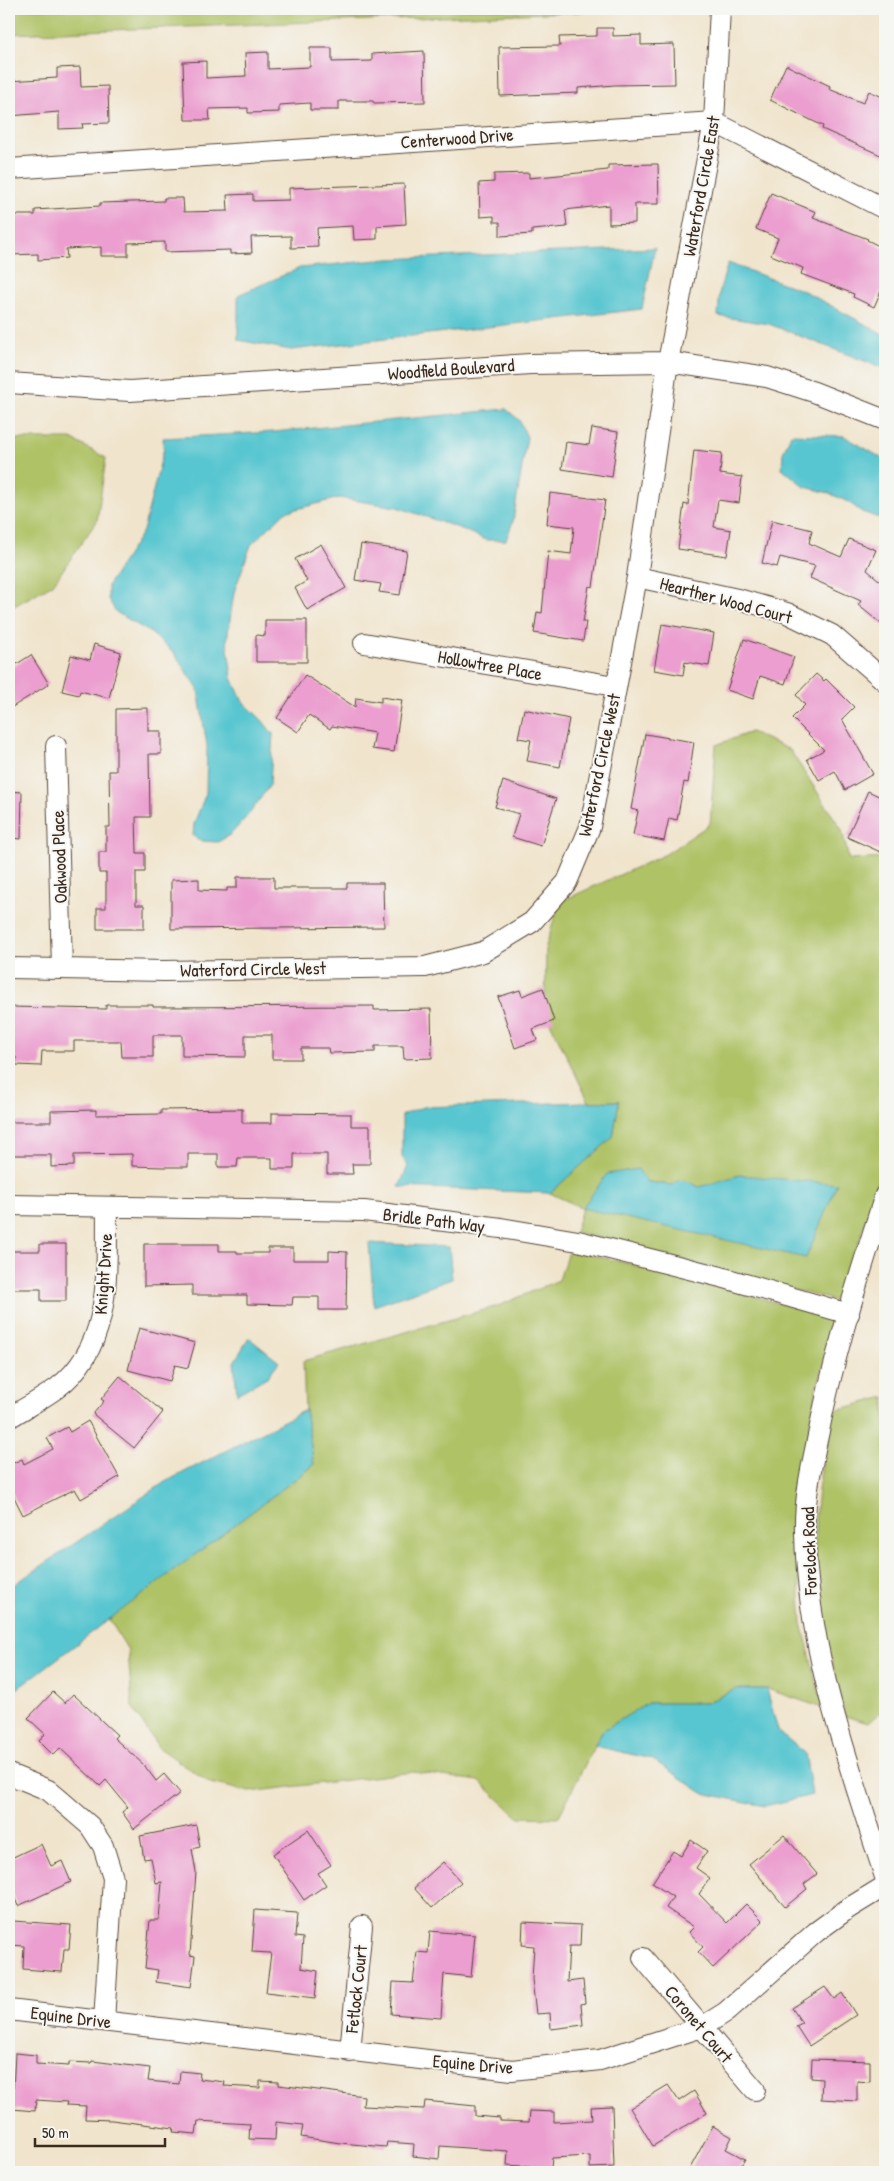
<svg xmlns="http://www.w3.org/2000/svg" width="894" height="2181" font-family="'Patrick Hand',sans-serif">
<style>
.green{fill:#afc266;stroke:#757642;fill-rule:evenodd}
.water{fill:#59c6d0;stroke:#4a7877}
.building{fill:#eb9ecf}
.lines{fill:none;stroke-linecap:round;stroke-linejoin:round}
.minor-casing{stroke:#564638;stroke-width:22}
.minor{stroke:#fff;stroke-width:20}
.labels{text-anchor:middle;dominant-baseline:central;stroke-width:4;stroke-linejoin:round;paint-order:stroke}
.street-label{font-size:18px;fill:#3b2a1e;stroke:#f6f6f2}
</style>
<rect width="100%" height="100%" fill="#f6f6f2"/>
<filter id="ink" filterUnits="userSpaceOnUse"><feTurbulence type="fractalNoise" baseFrequency=".02" numOctaves="2"/><feDisplacementMap in="SourceGraphic" scale="10" xChannelSelector="R" yChannelSelector="G"/><feConvolveMatrix kernelMatrix="1 2 1 2 8 2 1 2 1" color-interpolation-filters="sRGB"/></filter>
<filter id="wash" filterUnits="userSpaceOnUse"><feTurbulence type="fractalNoise" baseFrequency=".0096" numOctaves="4" result="noise"/><feDisplacementMap in="SourceGraphic" scale="20" xChannelSelector="R" yChannelSelector="G"/><feGaussianBlur stdDeviation="1.12" result="paint"/><feColorMatrix in="noise" values="0 0 0 0 0 0 0 0 0 0 0 0 0 0 0 0 0 1.4 0 .05"/><feComposite in="paint" operator="in"/></filter>
<g filter="url(#wash)">
<rect width="100%" height="100%" fill="#f0e4cc"/>
<!-- green -->
<path class="green" d="M9,9h638l-638,25z
M9,439h62l35,19 -9,63 -44,63 -44,25z
M751,732l39,18 52,80 7,30 36,-2v311l-3,1 -42,132 -265,-70 7,-24 -32,-15 63,-56 6,-36 -30,1 -44,-90 1,-66 12,-40 6,-6 102,-46 44,-30 6,-79zM608,1174l64,12 18,-4 9,6 41,-13 66,83z
M569,1249l149,37 119,34 -20,68 -17,85 -5,58 7,92 21,85 -56,-19h-31l-30,14h-58l-46,28 -44,87 -40,-1 -39,-36 -66,-9 -163,20 -40,-9 -52,-36 -26,-40 -4,-57 -19,-31 205,-154 -9,-55 -2,-49 195,-55 61,-26z
M885,1397v318l-6,-2 -11,10 -23,-7c-15,-61 -30,-121 -30,-184 0,-41 10,-81 18,-121z"/>
<!-- water -->
<path class="water" d="M655,248l-13,61 -351,41 -53,-10v-45l62,-27 88,-9z
M728,263l76,28 81,44v34l-116,-45 -51,-8 2,-27z
M506,409l13,11 8,17 -14,84 -7,19h-20l-27,-12 -62,-21 -58,-9 -54,14 -34,33 -17,47 -7,48 5,38 11,24 19,18 11,14 -3,51 -20,28 -19,21 -13,8 -17,-1 -8,-5 1,-12 12,-31 1,-47 -9,-57 -24,-36 -23,-20 -35,-21 -8,-13v-14l35,-54 21,-83 -1,-10 111,-6z
M791,434l53,2 41,24v60l-23,-8 -14,-10 -19,-9 -24,-6 -23,-19 1,-15z
M619,1101l-6,36 -63,56 -151,-6 9,-21 -6,-9v-42l21,-8z
M638,1169l9,13 25,3 7,-5 11,2 9,5 41,-12 97,9 -31,74 -224,-50 25,-34z
M369,1243l80,4 3,32 -78,27z
M249,1338l30,24 -12,15 -30,17 -3,-32z
M305,1410l9,55 -305,230v-107l156,-106z
M736,1689h31l11,42 27,22 7,42 -47,11 -62,-13 -51,-34 -57,-13 7,-15 46,-28h58z"/>
<g id="blocks">
<!-- building -->
<path class="building" d="M597,28h16v8l28,-1v10l33,-1 1,40 -60,1 -37,3v5l-78,3 -1,-49 61,-1 -1,-9 38,-1z
M310,48h22v14l40,-1v-7l52,-3 1,51 -51,1 -1,-2h-34v9h-29v-7l-31,2v7l-31,1v-5l-39,1 1,11h-25l-2,-58 23,-1v17l40,-2 -1,-23 23,-1v17l42,-2z
M786,65l44,21 -1,3 34,14 6,-12 16,7v59l-63,-28 1,-3 -53,-26z
M80,67l1,20 27,-1 1,37 -27,1 1,4 -24,1v-17l-50,4v-35l48,-3v-10z
M658,164l1,40h-24v19l-26,1v-19l-44,5 2,17 -35,3v4l-32,2v-14h-6v-6l-14,1 -1,-34 15,-1v-8l35,-1v5l79,-8v-5z
M404,184l2,40 -29,2v13l-23,1 -1,-14 -36,2 1,19 -27,1v-12l-40,1 1,16 -22,1v-4l-65,2v-10l-37,1v13h-27v-9l-35,2 1,9 -29,2v-6l-29,1v-40h26v-5l65,-4v-3l64,-2v-3h19l1,14 44,-1 -1,-16 26,-1v7l36,-1v-12z
M771,193l45,19 -3,6 55,21 -1,1 18,9v44l-4,-2 -7,16 -21,-10 1,-3 -53,-20 2,-6 -32,-13 7,-17 -22,-9z
M592,428l26,4 -6,45 -50,-8 4,-27 23,3z
M694,450l28,3 -2,21 22,3 -3,26 -21,-3 -4,27 17,3 -4,26 -49,-7 6,-45 4,1z
M550,493l55,7 -12,87 -4,-1 -6,36h3l-3,19 -49,-8 3,-21 5,1 6,-62 23,3 3,-27 -27,-3z
M772,520l40,10 -3,13 32,14 8,-18 27,11 -9,20 18,15v42l-27,-22 3,-4 -51,-23 5,-12 -35,-9 -3,10 -15,-4z
M321,544l25,44 -39,22 -12,-22 12,-7 -12,-22z
M361,544l46,7 -7,44 -21,-3 2,-8 -26,-4z
M265,620h42v42h-51v-27l9,1z
M662,624l52,9 -5,33 -24,-4 -2,13 -29,-5z
M744,639l50,18 -9,27 -25,-8 -7,23 -26,-9z
M94,644l27,8 -12,46 -29,-7 -1,4 -17,-4 9,-36 19,5z
M31,655l18,29 -40,25v-40z
M816,674l8,7 2,-2 28,28 -12,12 31,55 -28,16 -10,-19 -16,9 -12,-21 17,-9 -32,-32 13,-13 -9,-10z
M305,675l50,32 1,-9 25,4v-5l21,3 -8,52 -22,-3 3,-16 -43,-7 -2,3 -21,-14 -11,17 -21,-14z
M148,708v23h13v23h-12l1,63h-14l1,36h8v19h-9v33h8v24h-47v-21h9v-35h-7v-21h7v-25h4l-1,-56h7v-62z
M524,709l45,10 -9,48 -33,-6 4,-21 -13,-2z
M645,734l49,8 -6,41 -4,-1 -7,38 -8,-2 -5,23 -31,-6 5,-24 -7,-2z
M503,781l53,18 -15,47 -29,-9 7,-23 -24,-7z
M9,791l13,1 -1,47 -12,-1z
M868,791l17,8v55l-38,-17z
M237,877h37v11h73v-5h36l1,44 -213,2v-49l28,-1v11l28,1v-3h10z
M543,988l11,33 -21,8 4,11 -22,8 -17,-51 22,-7 2,6z
M106,1005h47v2l221,-1v4l57,-1 1,49 -28,1 -1,-13h-28v6l-46,1 -1,-5h-27v11h-29v-24h-27v22l-63,-1v-21h-29v22h-31l-1,-16h-47v10h-32l-1,15 -25,-1v-8h-7v-50l97,2z
M242,1109v14h30v-10l79,1v12h19v38h-18l1,10h-26v-20h-33v15h-22v-11h-34l-1,9h-19v-13h-30v13h-26l-30,-1v-12l-58,1v11l-23,1v-12h-42v-33h42v-11l45,-1v5l65,-1v-4z
M40,1244h26v57h-25v-12h-32v-38h31z
M144,1244h75v7h18v2h31v-5h25v12h36v-9l18,1 -1,58h-27v-13h-26l-1,8 -45,-1v-9h-55v-10l-48,1z
M139,1328l56,15 -7,25 -13,-3 -5,16 -42,-11z
M120,1376l43,36 -29,36 -41,-34 11,-13 -3,-2z
M88,1421l31,56 -38,22 -6,-10 -52,26 -14,-28v-22l13,-6 2,5 29,-15 -6,-11 20,-11 3,5z
M53,1692l12,11 8,-9 44,41 -3,3 30,27 12,16 8,-7 16,19 -46,36 -12,-17 6,-5 -22,-27 -6,6 -40,-38 -7,7 -14,-14 6,-7 -17,-16z
M196,1825l4,22 -8,2 4,23 -6,83 5,1 -4,31 -35,-5 2,-12 -13,-2 5,-48h9l3,-38 -6,1 -5,-25 -7,1 -4,-23z
M308,1830l23,35 -13,8 8,12 -22,15 -31,-46z
M784,1835l33,39 -13,10 3,5 -22,18 -36,-43z
M691,1840l16,11 -11,17 14,10 -11,16 28,29 19,-19 17,17 -50,47 -15,-16 5,-5 -14,-15 5,-5 -28,-19 7,-11 -21,-14 21,-32 8,5z
M41,1844l10,22 11,-5 9,21 -53,24 -9,-21v-26z
M443,1862l18,20 -29,26 -18,-20z
M255,1910l42,3 -2,24 8,1 -2,30 17,3 -3,27 -49,-6 5,-39 -19,-1z
M13,1921l58,4 -2,24h-5l-2,23 -39,-3 1,-23 -13,-1z
M523,1922l58,3 -1,21h-11l-2,36 16,-2 2,23 -4,1 2,21 -32,4 -1,-16 -14,1 -4,-35 2,-33 -12,-1z
M430,1931l45,4 -4,42 -27,-3 -3,44 -50,-4 2,-32 20,1 4,-31 11,1z
M825,1987l9,12 8,-6 14,22 -47,31 -13,-20 6,-3 -10,-15z
M15,2053l21,2v9l33,2v-4l22,1 1,-2 58,7 -2,13 31,3 1,-13 20,2 -1,6 26,3 -1,4 36,2v-7l19,1v3l85,11 -1,10 61,3 1,-8 50,5v10l25,2v3l29,1 1,-11 24,1v10l38,-2 -1,-13 21,-1 2,61 -24,1v-12l-38,2 -1,10 -44,-3 1,-14 -68,-5 -1,13 -26,-3 1,-12 -27,-2 -1,5 -46,-4 -39,-6 2,-12 -27,-3 -1,18 -26,-1 1,-15 -52,-3 -2,13 -23,-2 1,-4 -62,-8 -27,-1 1,-13 -20,-1 1,-3 -31,-2 -1,11 -23,-2z
M812,2059l58,2v21l-13,-1v20l-36,-2 1,-20 -11,-1z
M668,2085l11,16 15,-10 13,22 -54,33 -23,-38z
M713,2126l19,11 -6,12 19,10 -8,13h-49z"/>
</g>
</g>
<g filter="url(#ink)">
<use href="#blocks" fill-opacity="0" stroke="#564638" stroke-width="1"/>
<g class="lines">
<!-- minor casing -->
<g class="minor-casing">
<path id="minor" d="M9,169l705,-47 171,87
M9,383l121,8 400,-27 138,-2 99,15 47,15 71,28
M637,577l105,23 45,13 45,22 53,46
M364,643l251,43
M56,746l6,222
M9,968l155,3 261,-4 58,-15 49,-30 35,-40 23,-55 47,-250 31,-215 46,-240 6,-113
M885,1195c-25,78 -50,156 -66,236 -7,33 -15,67 -14,101 2,119 44,233 80,345
M9,1205l355,6 137,17 77,13 143,36 128,37
M9,1418c16,-10 33,-19 48,-30 57,-43 49,-118 50,-180
M9,1774l39,16 12,10 30,26 13,20 10,32 -9,143
M643,1958l112,132
M9,2010l503,60 88,-10 102,-33 24,-15 90,-80 33,-24 36,-22
M350,2052l12,-126"/>
</g>
<!-- minor -->
<use href="#minor" class="minor"/>
</g>
</g>
<g class="labels">
<!-- street labels -->
<g class="street-label">
<text transform="translate(457 138) rotate(-4)">Centerwood Drive</text>
<text transform="translate(701 186) rotate(-80)">Waterford Circle East</text>
<text transform="translate(451 369) rotate(-4)">Woodfield Boulevard</text>
<text transform="translate(726 600) rotate(15)">Hearther Wood Court</text>
<text transform="translate(490 665) rotate(10)">Hollowtree Place</text>
<text transform="translate(599 765) rotate(-78)">Waterford Circle West</text>
<text transform="translate(59 857) rotate(-92)">Oakwood Place</text>
<text transform="translate(253 969) rotate(-1)">Waterford Circle West</text>
<text transform="translate(434 1220) rotate(7)">Bridle Path Way</text>
<text transform="translate(103 1274) rotate(-86)">Knight Drive</text>
<text transform="translate(809 1551) rotate(-92)">Forelock Road</text>
<text transform="translate(356 1989) rotate(-84)">Fetlock Court</text>
<text transform="translate(71 2017) rotate(7)">Equine Drive</text>
<text transform="translate(699 2024) rotate(50)">Coronet Court</text>
<text transform="translate(473 2064) rotate(5)">Equine Drive</text>
</g>
</g>
<!-- margin -->
<rect width="894" height="2181" fill="none" stroke="#f6f6f2" stroke-width="30"/>
<!-- scale -->
<path d="M35 2138v8h130v-8" fill="none" stroke="#3b2a1e" stroke-width="2.5"/>
<text x="42" y="2138" font-size="15" fill="#3b2a1e" stroke="#f6f6f2" stroke-width="4" paint-order="stroke">50 m</text>
</svg>
